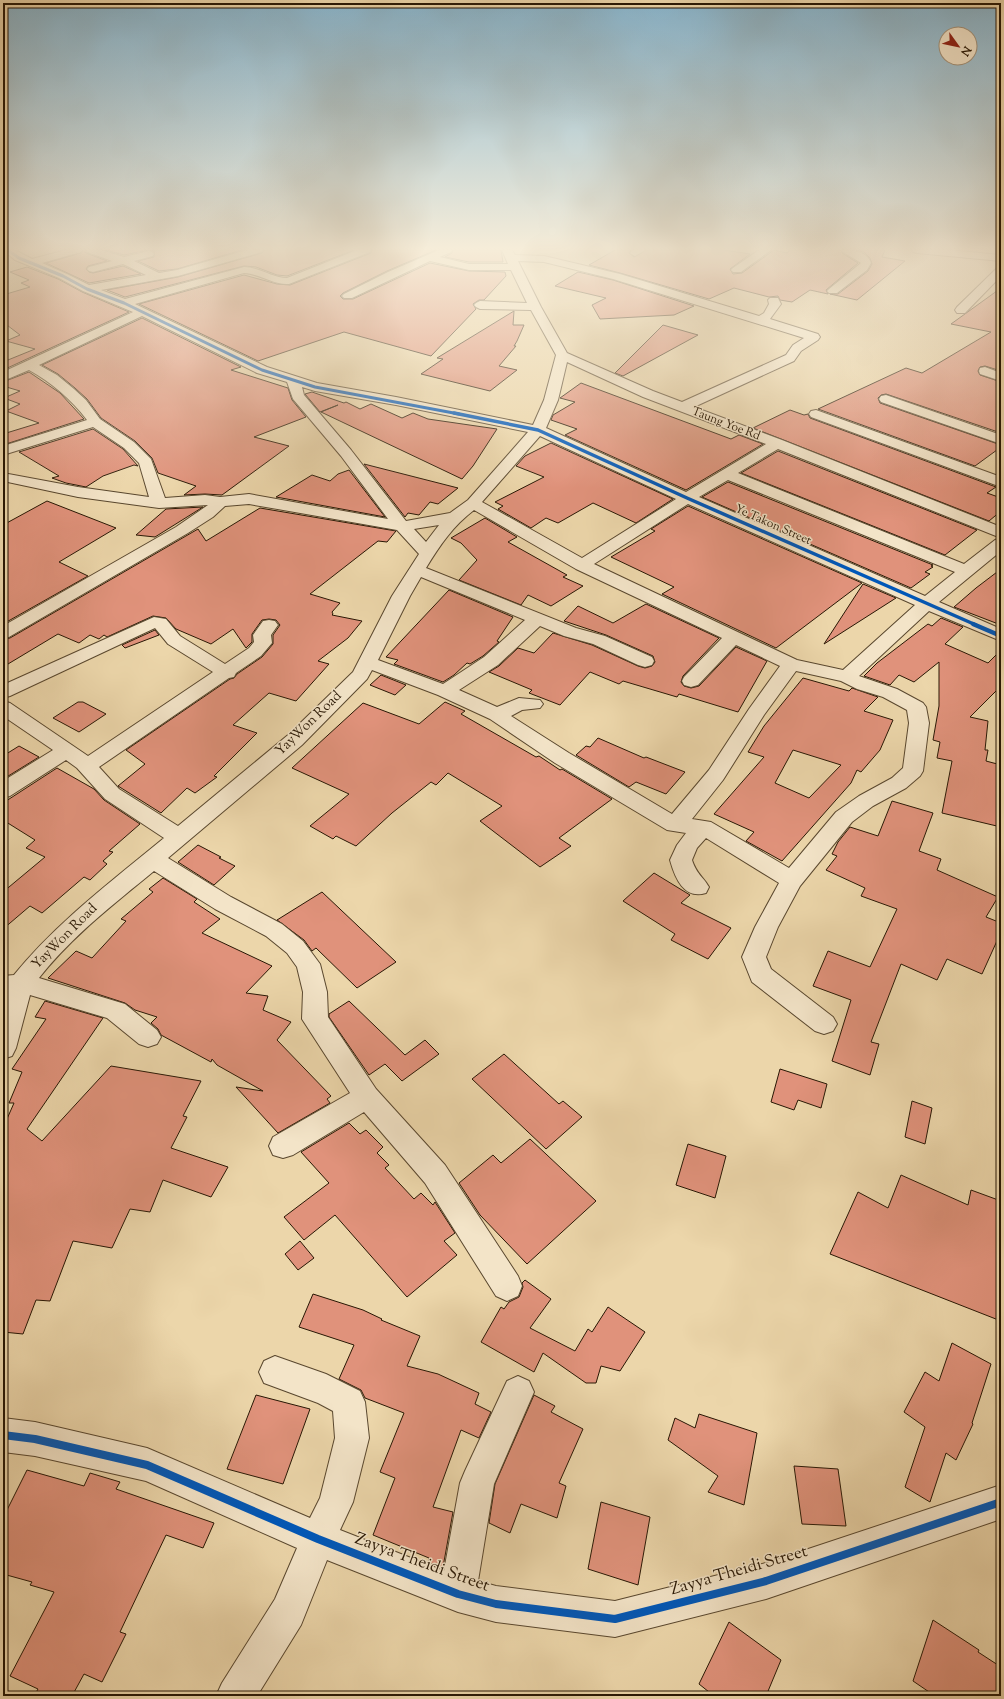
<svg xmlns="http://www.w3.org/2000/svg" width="1004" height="1699" font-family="'Sorts Mill Goudy',serif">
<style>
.building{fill:#e0927b;stroke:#281704;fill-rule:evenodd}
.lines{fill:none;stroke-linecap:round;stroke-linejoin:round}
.street-casing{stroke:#59472e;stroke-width:2}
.street{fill:#f3e4c8;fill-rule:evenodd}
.cycleway-far3-casing{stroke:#f3e4c8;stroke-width:4.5}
.cycleway-far2-casing{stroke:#f3e4c8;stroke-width:5.5}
.cycleway-far1-casing{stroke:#f3e4c8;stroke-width:7}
.cycleway-casing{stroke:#f3e4c8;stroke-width:10}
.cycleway-far3{stroke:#0057b8;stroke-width:3}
.cycleway-far2{stroke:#0057b8;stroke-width:3.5}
.cycleway-far1{stroke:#0057b8;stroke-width:4.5}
.cycleway{stroke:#0057b8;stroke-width:8}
.labels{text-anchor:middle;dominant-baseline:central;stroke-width:3;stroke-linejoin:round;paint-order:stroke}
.far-street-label{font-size:12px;fill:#281704;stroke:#f3e4c8}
.street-label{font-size:14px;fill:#281704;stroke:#f3e4c8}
.near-street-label{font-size:17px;fill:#281704;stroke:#f3e4c8}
</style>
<rect width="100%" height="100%" fill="#ecd6aa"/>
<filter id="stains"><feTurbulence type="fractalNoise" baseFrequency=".005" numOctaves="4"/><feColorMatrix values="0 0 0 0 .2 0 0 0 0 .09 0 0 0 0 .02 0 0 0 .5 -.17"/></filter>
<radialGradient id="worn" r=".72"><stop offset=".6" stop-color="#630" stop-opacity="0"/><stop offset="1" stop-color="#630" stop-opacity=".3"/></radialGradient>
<!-- building -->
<path class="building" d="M83,250l3,3 21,8 -19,5 -2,3 3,3 4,1 30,-7 18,8 -52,9 -43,-20 35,-10z
M105,250h43l-24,5z
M150,250h92l-65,19 -18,2 -21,-10 16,-4v-6z
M264,250h90l-67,26 -10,-1 -21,-8 -12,-1 -119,31 -18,-7 71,-13 84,-24z
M372,250h64l-49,21 -44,22 -3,3 3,3h10l77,-36 39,8 36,1 1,4 -22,24h-5l-6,4 3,5 -45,47 -87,-24 -86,29 -119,-57 105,-29 33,9 13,1 81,-32z
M453,250h48l2,12h-34l-24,-5 7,-4z
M615,250h16l-2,3 5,4 12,-7h78l26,4 -20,15 3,5 9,-1 32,-23 13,3 3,-3h51l1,3 16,10 -32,27 2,4 -18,-4 -18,12 -12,-2 -2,-4 -9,1 -35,-9 -25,11 -89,-26 -31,-8z
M856,250h29l-3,7 23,4 -48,39 -27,-6h8l30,-23 4,-7 -2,-6 -6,-6z
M27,267l31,12 24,13 47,20 -126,58v-8l32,-13 -29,-8 14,-6 -17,-13v-27l27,-8 -9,-4 8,-3 -19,-8z
M578,272l35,8 81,26 -20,9 -74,4 -8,-14 14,-7 -51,-12z
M1001,288v83l-16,-5 -5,1 -2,4 2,4 21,7v51l-115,-39 -5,1 -3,3 2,5 121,42v2l-26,19 -157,-57 88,-41 16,5 69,-41 -40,-8z
M514,311l-1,14h11l-7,16 -3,5h2l-17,20 18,4 -27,21 -69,-17 22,-15 -6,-1z
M142,318l99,49 -10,3 57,18 4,12 14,17 -52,20 35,9 -67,49 -17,-1 -21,1 12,-9 -38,-13 -6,-15 -17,-17 -34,-23 -14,-19 -12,-11 -17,-14 -16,-9z
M663,325l35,10 -75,41 -8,-3z
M29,372l31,21 24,26 -78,25 -3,-2v-8l36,-11 -33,-12 14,-7 -16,-6 16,-7 -17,-5v-4z
M581,383l150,56 8,-4 24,9 -77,46 -121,-55 12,-6 -26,-9 2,-5 22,-13 -15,-4z
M312,392l32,11 2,-1 14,7 11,-5 31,14 11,-5 15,6 69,10 -24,37 -11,13 -141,-67 17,-7 -18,7 -15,-18z
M790,410l14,5 4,-1 2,4 186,69 -9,6 14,5v13l-12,10 -236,-93z
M93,429l30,20 15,17 -4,-1 -31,11 -17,11 -20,-4 -14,-5 7,-2 -40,-24z
M551,443l122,56 -37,24 -43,-20 -35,20 -12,-5 -15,10 -33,-19 5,-3 -8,-4 49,-25 -28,-11 9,-10z
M778,451l199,79 -32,25 -204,-82z
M364,464l94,24 -20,16 -8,-2 -11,13 -11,-2 -3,4z
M349,470l36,47 -109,-20 36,-22 18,6 8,-7z
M728,482l205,83 -2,1 2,1 -8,5 5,2 -19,14 -209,-91z
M47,501l69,27 -57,34 29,14 -85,48v-99z
M688,506l174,77 -86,65 -114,-54 12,-7 -63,-30 44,-26 -4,-2z
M203,507l-48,30 -19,-2 30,-26z
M260,508l136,23 -9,11 -9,-1 -68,53 30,9 -8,9 1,2 -1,1 30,6 -14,17 -30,23 11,3 -33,37 -27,-8 -36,32 24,8 -43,43 3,1 -22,16 -8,-5 -26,25 -43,-27 27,-22 -19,-14 104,-71 4,-1 3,-4 25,-17 11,-13v-9l7,-10 -4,-5 -7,-1 -7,1 -10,14v8l-6,6 -13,-19 -22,15 -35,-15 -10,-11 -13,-2 -46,21 -3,-2 -5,4 -9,-4 -11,8 -21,-9 -55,33v-28l7,-1 188,-109 8,12z
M485,518l32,19 -9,5 59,33 -4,2 20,9 -32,20 -23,-11 -7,10 -62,-25 18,-20 -16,-17 -10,-5z
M1001,569v56l-47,-18 22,-19z
M863,584l33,14 -72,46z
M449,590l64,27 -16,24 2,1 -16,14 -13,8 -3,-1 -13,12 -11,7 -49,-18 4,-4 -12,-3z
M646,604l73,34 -36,38 -2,6 3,4 7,2 8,-2 37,-39 31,14 -29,51 -59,-18 -2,3 -54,-16 -4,3 -29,-12 -30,33 -31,-12 3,-3 -43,-18 10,-6 19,-18 16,5 19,-20 39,12 46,21 7,2 7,-2 3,-4 -2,-6 -47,-21 -42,-14 14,-15 35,17z
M941,618l22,9 -18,17 43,19 13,-13v36l-31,31 18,4 -3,29h3l-2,11 15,4v62l-59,-14 10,-52 -15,-3 3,-16 -7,-2 6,-34v-44l-25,20 -15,-7 -9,10 -26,-9 13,-13 51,-39 4,2z
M155,630l4,5 -34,13 -3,-3z
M381,675l25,10 -11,10 -25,-10z
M803,678l46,13 3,-3 26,9 -14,14 29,9 -13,30 -19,22 -4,-2 -6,13 -69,78 -36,-20 8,-9 -40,-18 50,-57 -16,-5 16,-26zM793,750l48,15 -32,33 -34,-15z
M78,702h5l23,12 -27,18 -26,-14z
M445,702l20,9 -4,3 75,43 3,-1 21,14 2,-1 50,30 -53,39 12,8 -31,21 -60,-46 22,-15 -54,-33 -12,12 -5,-3 -39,31 -36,33 -20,-10 -3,3 -23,-13 39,-32 -57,-26 71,-65 56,21z
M598,738l46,20 2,-1 39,15 -19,22 -30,-12 -7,5 -53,-32 10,-9 4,1z
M19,746l20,11 -34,21 -2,-1v-21z
M57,768l37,21 10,11 36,24 -31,27 4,1 -10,9 4,3 -17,16 -6,-3 -42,36 -12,-7 -27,23v-37l42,-35 -19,-9 9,-8 -32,-20v-17z
M892,801l41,12 -14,38 22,8 -4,11 61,27 -12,20 15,6v9l-19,42 -35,-15 -10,21 -36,-16 -30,78 8,2 -9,31 -38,-14 19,-61 -38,-14 15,-35 42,16 27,-58 -36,-13 4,-8 -39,-18 11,-14 -5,-2 6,-12 12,-15 28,9z
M198,845l23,12 -2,1 16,8 -21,19 -36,-23z
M654,873l36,22 -9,8 50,25 -23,31 -37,-19 4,-6 -52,-33z
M163,878l34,21 -3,3 26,17 -18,14 70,33 -26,27 22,3 -5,14 28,12 -14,18 54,56 -4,3 3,4 -52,30 -42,-46 27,4 -46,-26 -5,-6 -1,3 -50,-27 -3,-6 -7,-6 6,-6 -22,-7 -10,-7 -77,-25 28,-27 16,7 34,-37 -5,-2 32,-27 -4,-3z
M322,892l74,70 -39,26 -41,-40 -4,3 -8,-11 -27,-20z
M45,1001l58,17 -76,111 15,12 69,-75 90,15 -18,35 4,1 -16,31 57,19 -17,30 -48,-17 -13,32 -20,-3 -18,39 -39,-7 -23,60 -14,-1 -13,34 -20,-2v-204l11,-25h-5l13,-31 -10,-3 34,-50 -11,-2z
M349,1001l56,54 20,-15 14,14 -37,27 -17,-17 -16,11 -40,-58v-3z
M504,1054l55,50 4,-3 19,16 -36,32 -74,-70z
M780,1069l47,15 -6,24 -23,-8 -4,10 -23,-8z
M912,1101l20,7 -7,36 -20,-7z
M349,1123l11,11 6,-4 17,17 -6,6 12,12 -4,3 29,31 7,-6 12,12 2,-3 20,31 -11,8 13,14 -50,42 -72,-82 -31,25 -20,-23 45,-34 -28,-31z
M530,1139l66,62 -69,63 -47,-49 -21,-32 34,-28 8,8z
M688,1144l38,12 -11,42 -39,-13z
M901,1175l67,30 3,-15 30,11v120l-171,-67 28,-62 30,16z
M300,1241l14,17 -16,12 -13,-16z
M525,1280l26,19 -21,29 45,23 13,-22 4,3 16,-25 37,25 -25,39 -19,-5 -5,17h-10l-43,-30 -9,19 -53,-30 20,-35 3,2 5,-7 10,-5 4,-10 -1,-4z
M313,1294l50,16 19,9 -1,1 39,16 -13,30 31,8 41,19 -4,11 16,8 -12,26 -18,-8 -28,77 20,5 -10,55 -15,-4 1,-5 -56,-23 22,-57 -15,-6 24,-59 -39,-15 -4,-8 -22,-11 15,-34 -55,-18z
M952,1343l39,21 -19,59 1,1 -17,36 -10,-7 -16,49 -25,-15 20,-60 -21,-15 21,-40 14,9z
M256,1395l54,14 -27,75 -56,-15z
M534,1395l21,11 -4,6 32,17 -24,54 7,3 -9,32 -36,-14 -11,29 -21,-10 6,-39z
M699,1414l58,19 -13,72 -36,-13 10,-16 -50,-36 7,-22 20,10z
M794,1466l44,3 8,57 -44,-2z
M27,1470l57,16 6,-13 30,9 -4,7 98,34 -11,25 -37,-13 -46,97 6,2 -24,48 -18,-8 -12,22h-38l4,-7 -28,-13 44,-84 -24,-7 2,-3 -29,-8v-56z
M601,1502l49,15 -12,68 -50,-16z
M933,1620l46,30 -1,2 23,15v29h-66l-22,-15z
M729,1622l52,38 -15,36h-52l-15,-12z"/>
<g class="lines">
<!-- street casing -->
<g class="street-casing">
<path id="street" d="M3,250h12l17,9 34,-9h16l-1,2 -39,11 25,11 22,11 57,-10 -23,-11 -30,8 -4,-1 -2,-2 2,-2 23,-6 -25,-9 -1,-2h15l23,7 25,-6 4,1 1,2 -1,2 -19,5 25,12 18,-3 70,-20h16l-1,2 -84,24 -77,14 24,9 119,-32c15,0 29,11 43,11l70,-28h14l-1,2 -81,32c-16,1 -29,-10 -45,-11l-109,31 132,63 50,16 79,14 137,28 11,-25 12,-45 -25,-45 -51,-1 -4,-2 -2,-2 2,-2 4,-2 47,2 -16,-33h-42l-39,-9 -78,37h-8l-2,-2 2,-2 44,-22 51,-22h13l-1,2 -11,5 29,7h39l-6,-14h10l3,5 29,1 76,18 139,42 5,-3 5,-9 -1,-4 2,-2h8l3,6 -11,15 48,15 2,3 -2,3 -17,11 -7,10 -100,46 88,33 219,87v11l-223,-89 -40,24 226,91 31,-24 6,-2v13l-62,51 62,27v12l-72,-30 -70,65 38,13 26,14 3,4 3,16 -6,48 -3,5 -14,12 -33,18 -21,16 -52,64 -22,41 -12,30 5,12 62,48 4,7 -4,7 -9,3 -9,-3 -63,-49 -10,-25 13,-30 24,-44 -73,-45 -9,10 -5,12c5,15 10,15 17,27l-3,6c-22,7 -31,-15 -36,-33l7,-15 9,-12 -19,-3 -112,-67 -65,-44 -52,-24 -66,-25 -5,9 -65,66 -134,113 63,39 51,27 21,17 17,23 7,28 1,25 48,72 69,76 73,111 4,10 -4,10 -11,5 -11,-5 -71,-113 -61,-71 -71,43 -10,3 -10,-3 -4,-9 4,-9 77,-44 -48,-74 1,-27 -6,-25 -10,-14 -21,-17 -51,-27 -61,-38c-40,33 -83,66 -115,107l86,26 32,26 4,7 -4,7 -9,3 -9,-3 -32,-26 -77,-23 -14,53 -4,8 -9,3v-56l2,-8 -2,1v-20l11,-1c43,-53 98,-94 150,-137l-59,-39 -28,-31 -11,-8 -56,36 -7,2v-17l50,-31 -50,-34v-15l7,2 78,53 125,-84 -45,-28 -13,-16 -145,68 -7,2v-13l151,-68 12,2 14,17 45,28 24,-16 5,-6 -1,-7 10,-14 6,-1 6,1 3,4 -7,10 1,8 -11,13 -25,17 -2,4 -5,1 -130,89 20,22 59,37 110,-91 65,-63 39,-76 27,-42 -22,-24 -148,-26 -24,2 -12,11 -25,16 -179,104 -6,1v-12l173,-99 32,-22 -49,3 -81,-11 -75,-16v-8l75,14 71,10 -10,-34 -15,-15 -31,-21 -90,28v-9l84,-26c-16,-21 -35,-37 -58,-50l-26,11v-9l130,-60 -50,-21 -24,-13 -44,-18zM518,261l26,1 69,17 191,59 -11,7 -7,10 -104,47 -29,-11 -86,-38 -26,-46zM142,316l115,57 30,9 6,17 48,57 47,63 -139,-25 -29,3 -15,-2 -40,3 -14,-39 -17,-17 -34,-23 -14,-19 -12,-11 -17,-14 -18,-10zM567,362l76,35 123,47 -80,48 -140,-64 12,-28zM302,387l13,4 81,14 132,27 -60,68 -18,13 -44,8 -55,-71 -47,-55zM540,436l136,63 -94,59 -100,-56zM728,480l227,92 -30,24 -226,-99zM688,504l227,101 -72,65 -46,-10 -203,-96zM474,510l102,59 146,69 -38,39 -2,4 2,4 7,2 7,-2 38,-40 44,21 -31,43 -40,61 -37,44 -103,-61 -58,-37 11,-6 18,-2 3,-4 -3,-4 -21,-2 -22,9 -38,-17 39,-25 42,-39 24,10 29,8 45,21 7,2 7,-2 2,-4 -2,-4 -47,-21 -29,-8 -150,-60c14,-23 27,-42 48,-58zM439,525l-13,17 -12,-13zM421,577l104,43 -41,37 -41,27 -65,-24 32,-64zM796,671l45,10 16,8 26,8 24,13 2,13 -6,45 -11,10 -33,18 -23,16 -47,56 -78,-46 -19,-3 31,-39 41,-65z
M633,250h12l-10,6 -5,-3z
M759,250h12l-30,22h-8l-2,-2 2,-2z
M842,250c10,0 25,1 29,13l-4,7 -30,23h-8l-2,-2 2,-2 32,-26 -18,-11z
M912,250h36l53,5v6l-84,-8 -4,-1z
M1001,267v9l-36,37h-8l-2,-3 2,-3 40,-39z
M985,367l16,6v8l-21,-7 -1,-3 1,-3z
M886,395l115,40v9l-120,-42 -2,-3 2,-3z
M816,410l185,67v10l-190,-70 -2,-3 2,-3z
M275,1356l51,18 34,17 5,11 4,36 -16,64 -13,28 104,41 16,-88 5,-12 42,-90 11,-5 11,5 5,11 -40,92 -16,97 18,5 119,15 151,-38 235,-78v34l-235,80 -151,38 -119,-15 -38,-10 -131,-52 -26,65 -44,71h-41l6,-13 53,-84 22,-51 -151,-67 -111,-25 -32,-4v-34l32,4 112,26 163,70 10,-20 15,-60 -2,-27 -15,-8 -54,-20 -5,-11 5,-11z"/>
</g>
<!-- street -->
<use href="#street" class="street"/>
<!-- cycleway-far3 casing -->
<g class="cycleway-far3-casing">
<path id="cycleway-far3" d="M8,250l11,8 44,18 24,13 37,14 138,67 53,17 144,27"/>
</g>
<!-- cycleway-far2 casing -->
<g class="cycleway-far2-casing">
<path id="cycleway-far2" d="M454,413l84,17 149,68 289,127"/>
</g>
<!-- cycleway-far1 casing -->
<g class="cycleway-far1-casing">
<path id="cycleway-far1" d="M973,624l28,12"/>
</g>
<!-- cycleway casing -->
<g class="cycleway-casing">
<path id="cycleway" d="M3,1435l32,4 112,26 171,74 140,55 38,10 119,15 151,-38 235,-79"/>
</g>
<!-- cycleway-far3 -->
<use href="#cycleway-far3" class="cycleway-far3"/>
<!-- cycleway-far2 -->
<use href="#cycleway-far2" class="cycleway-far2"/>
<!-- cycleway-far1 -->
<use href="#cycleway-far1" class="cycleway-far1"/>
<!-- cycleway -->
<use href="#cycleway" class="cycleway"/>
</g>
<!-- sky -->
<linearGradient id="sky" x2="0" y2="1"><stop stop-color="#88b6cf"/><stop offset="0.51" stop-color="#f6edd9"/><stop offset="1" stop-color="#f6edd9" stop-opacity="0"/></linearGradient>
<rect width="1004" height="488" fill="url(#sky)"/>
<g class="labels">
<!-- far-street labels -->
<g class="far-street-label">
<text transform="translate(726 424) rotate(21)">Taung Yoe Rd</text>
<text transform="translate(773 525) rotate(24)">Ye Takon Street</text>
</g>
<!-- street labels -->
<g class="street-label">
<text transform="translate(309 724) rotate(-44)">YayWon Road</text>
<text transform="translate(65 937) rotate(-45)">YayWon Road</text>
</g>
<!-- near-street labels -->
<g class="near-street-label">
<text transform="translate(422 1563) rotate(20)">Zayya Theidi Street</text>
<text transform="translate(739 1571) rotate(-16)">Zayya Theidi Street</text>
</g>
</g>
<!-- margin -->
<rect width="1004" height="1699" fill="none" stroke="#ecd6aa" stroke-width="16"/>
<rect x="4" y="4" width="996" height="1691" fill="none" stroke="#281704" stroke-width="2"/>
<rect x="8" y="8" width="988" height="1683" fill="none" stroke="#281704"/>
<!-- north arrow -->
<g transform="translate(958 46) rotate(123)"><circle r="19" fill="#f3e4c8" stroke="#a2927a"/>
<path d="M0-3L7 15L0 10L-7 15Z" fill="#8f2418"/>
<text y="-6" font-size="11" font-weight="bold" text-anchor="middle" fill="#281704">N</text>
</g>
<rect width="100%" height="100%" filter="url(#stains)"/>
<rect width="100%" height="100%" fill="url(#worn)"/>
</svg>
